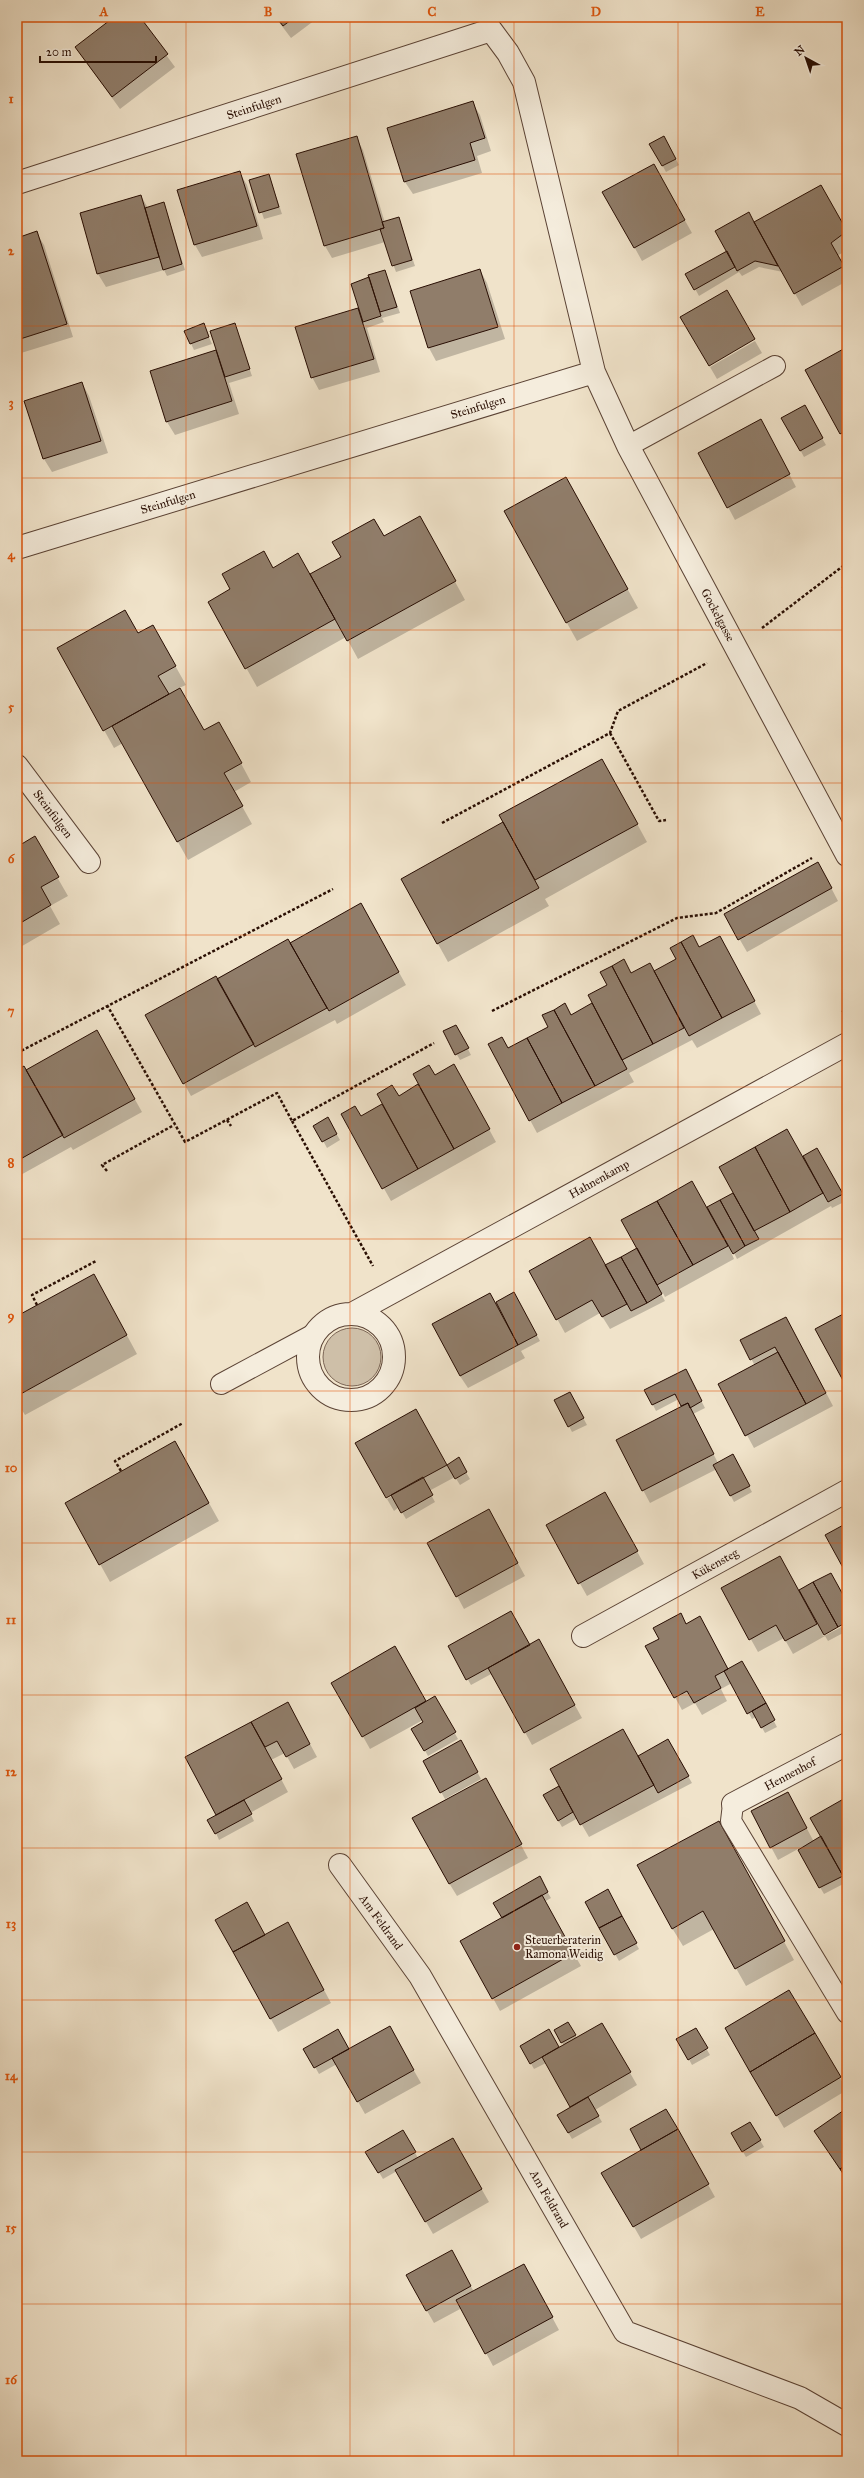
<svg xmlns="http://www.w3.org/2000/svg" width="864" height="2478" font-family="'IM FELL Great Primer',serif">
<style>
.grass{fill:#cebfa8;stroke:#7c6656}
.shadow{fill:#0003}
.building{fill:#907d6a;stroke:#290e03}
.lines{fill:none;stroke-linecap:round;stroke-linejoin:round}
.service-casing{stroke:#5b4335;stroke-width:22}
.minor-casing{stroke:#5b4335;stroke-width:24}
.path{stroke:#290e03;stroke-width:2.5;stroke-dasharray:3 2;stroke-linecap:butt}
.service{stroke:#f5eddd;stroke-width:20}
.minor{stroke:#f5eddd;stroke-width:22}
.grid{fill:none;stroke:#de550c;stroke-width:1;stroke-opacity:0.55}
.poi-dot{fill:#8f2418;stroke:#f5eddd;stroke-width:1.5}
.labels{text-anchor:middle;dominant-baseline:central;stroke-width:4;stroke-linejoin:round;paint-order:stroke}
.street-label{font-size:12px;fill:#290e03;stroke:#f5eddd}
.poi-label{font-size:12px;fill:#290e03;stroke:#f5eddd;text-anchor:start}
.neatline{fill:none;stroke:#de550c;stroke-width:1.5}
.grid-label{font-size:13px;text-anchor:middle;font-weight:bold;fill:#de550c}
</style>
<rect width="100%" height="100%" fill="#f0e3ca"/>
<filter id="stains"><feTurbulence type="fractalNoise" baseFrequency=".005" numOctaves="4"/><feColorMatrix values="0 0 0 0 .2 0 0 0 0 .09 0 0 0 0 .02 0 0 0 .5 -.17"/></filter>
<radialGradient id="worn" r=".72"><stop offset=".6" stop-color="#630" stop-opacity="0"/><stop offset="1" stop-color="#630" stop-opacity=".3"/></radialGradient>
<!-- grass -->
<path class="grass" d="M323 1357a29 29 0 1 1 58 0a29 29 0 1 1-58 0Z"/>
<!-- shadow -->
<path class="shadow" d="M115,17h23l37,50 -55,42 -44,-61z
M275,17h44l-28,21z
M356,17h6l-4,3z
M472,102l8,13 11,36 -14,5 5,17 -69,21 -8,-12z
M17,104l5,9 -5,4z
M356,137l7,13 22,73 14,-4 16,47 -19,6 -11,-30 -53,16 -7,-12z
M664,137l15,28 -13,7 -15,-28z
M239,172l8,13 16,54 -61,18 -7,-12z
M269,175l13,39 -18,5 -13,-38z
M661,178l31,55 -50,28 -38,-69z
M821,186l26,47v17l-10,6 10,17v8l-45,25 -19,-34 -24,-5 -17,9 -3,-4 -40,24 -12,-22 41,-23 26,-28z
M141,196l7,12 16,-5 21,67 -18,6 -3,-6 -58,17 -8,-13 -17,-60z
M36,232l8,13 29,92 -52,16 -4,-7v-107z
M480,270l7,13 18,56 -69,22 -7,-13 -17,-56z
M385,271l15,42 -18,5 2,4 -17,6 13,44 -61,18 -7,-13 46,-68 3,3z
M203,324l9,20 -18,6 -9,-19z
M234,324l18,52 -23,7 10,31 -64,21 -8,-13 -16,-51 66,-21z
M755,341l7,12 -45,26 -7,-12z
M847,349v94l-40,-72z
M82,383l7,13 19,57 -56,19 -8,-13 -18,-58z
M804,407l22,38 -22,12 -21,-39z
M768,433l28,54 -61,33 -7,-13z
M576,496l62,112 -61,33 -72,-129z
M430,536l35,64 -107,59 -12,-22 -89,50 -48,-85 64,-33 37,6 74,-38z
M138,634l25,10 23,41 -7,3 25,43 25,10 22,41 -17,10 18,32 -64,36 -65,-117 -9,5 -10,-18z
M612,778l35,64 -102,57 4,7 -101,56 -46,-83 103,-56z
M34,837l34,59 -18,10 10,18 -43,25v-108l3,5z
M825,876l13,25 -91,51 -22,-38z
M361,904l45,81 -69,39 -2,-4 -144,76 -45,-81 142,-74 2,3z
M720,937l41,77 -64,34 -5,-8 -63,33 5,9 -97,51 -7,-13 -22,-70 86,-46 37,-30 23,-2z
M456,1026l15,29 -11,5 -16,-28z
M97,1032l45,80 -69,38 -2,-3 -54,30v-106h9z
M435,1077l26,1 35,64 -105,59 -49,-87 19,3z
M328,1119l12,21 -13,8 -12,-22z
M817,1149l29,52 -14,7 -1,-2 -94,53 -4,-8 -2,1 3,7 -69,38 -2,-4 -2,1 4,7 -55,28 -10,-16 -35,20 -34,-61 74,-6z
M104,1293l33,61 -112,61 -8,-13v-85z
M514,1293l26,48 -19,10 4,7 -57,30 -8,-12 35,-73z
M793,1330l40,76 -79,42 -35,-64 36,-18 -13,-25z
M689,1377l16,31 -12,6 25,49 18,-1 16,30 -18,10 -17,-33 -67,34 -7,-13 40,-83 -4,-8 -23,12 -10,-20z
M573,1399l14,26 -15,7 -3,-6z
M423,1423l24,43 11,-7 12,20 -10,6 -5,-8 -26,14 6,11 -29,17 -7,-12 -5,4 -7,-12 10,-6z
M185,1460l34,61 -109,61 -10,-18z
M605,1493l39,71 -57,32 -40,-71z
M496,1523l29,53 -61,33 -7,-13z
M830,1574l17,30v17l-25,14 2,1 23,-12v7l-19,10 -3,-5 -32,18 -9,-16 -26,14 -35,-63 76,2z
M686,1625l42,45 14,-8 35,65 -12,6 -9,-16 -4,2 -20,-36 -11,6 6,12 -25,14 -7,-12 -13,7 -35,-64z
M449,1646h80l17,7 36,65 -50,27 -39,-72 -22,12z
M394,1648l32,55 9,-5 23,41 -30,17 -15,-27 11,-7 -1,-2 -53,29 -37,-66z
M288,1703l29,54 -23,12 -9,-16 -14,7 17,32 -38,21 4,8 -35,19 -3,-7 2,-18 -31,-58z
M460,1741l21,38 -36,20 -21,-38z
M668,1741l24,42 -103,54 -11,-19 -16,9 -18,-32 14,-8 16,27 64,-56z
M493,1792l35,66 -71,38 -8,-13z
M788,1793l26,49 8,-5 25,-39v84l-23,12 -26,-45 -20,11 -7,-13z
M729,1840l65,120 -48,26 -32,-57 -31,17 -11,-18z
M539,1878l12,20 -7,4 37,64 -81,45 -38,-70 41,-23z
M607,1891l32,58 -20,12 -33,-59z
M217,1920l47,16h31l36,67 -53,29z
M568,2023l9,15 25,-14 35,61 -42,25 7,12 -30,17 -14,-24 13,-9 -25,-43 -12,6 -13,-23 28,-16 10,18 5,-2 -9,-16z
M389,2027l32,56 -56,31 -28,-50 -18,10 -14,-25 43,1z
M726,2028l114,50 7,12 -63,38z
M695,2029l15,26 -18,10 -14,-26z
M666,2110l49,87 -74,42 -38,-66 40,-23 -12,-20z
M847,2110v71l-32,-50z
M750,2123l14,24 -18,10 -14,-24z
M403,2131l15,27 35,-19 36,63 -56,32 -36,-63 -14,8 -16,-27z
M459,2264l15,28 57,-14 28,52 -66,36 -31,-58 -28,15 -27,-47z"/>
<!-- building -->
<path class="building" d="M114,17h26l28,37 -56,43 -37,-50z
M276,17h19l-12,9z
M473,101l12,37 -15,5 5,17 -71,22 -17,-54z
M357,136l27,92 -60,18 -28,-92z
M664,136l12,23 -14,7 -13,-22z
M654,164l31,56 -51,28 -32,-56z
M240,171l17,55 -63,19 -17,-55z
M269,174l10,33 -20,6 -10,-33z
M821,185l26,46 -16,12 13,23 -50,28 -40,-72z
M141,195l18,62 -62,17 -17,-61z
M164,202l18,62 -19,6 -18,-62z
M749,212l5,10 24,44 -23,-5 -18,10 -2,-4 -20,-36z
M399,217l13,43 -20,6 -12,-37 4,-1 -2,-6z
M37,231l30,93 -50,16v-102z
M727,251l8,16 -41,23 -9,-16z
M480,269l18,58 -70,21 -18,-57z
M385,270l12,37 -17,5 -12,-37z
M369,277l12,39 -18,6 -12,-38z
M727,290l28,49 -46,27 -29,-49z
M358,308l16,51 -63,19 -16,-51z
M204,323l5,14 -19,7 -6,-13z
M235,323l15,46 -25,8 -15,-46z
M847,347v83l-7,4 -35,-64z
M216,350l16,51 -66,21 -16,-51z
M82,382l19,59 -58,18 -19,-58z
M805,405l18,33 -23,13 -19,-33z
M761,419l29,55 -63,34 -29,-55z
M566,477l62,112 -62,34 -62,-112z
M420,516l36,65 -109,60 -37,-67 31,-17 -9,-15 42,-23 10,17z
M264,551l9,17 25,-15 37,66 -90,50 -37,-67 22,-13 -8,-15z
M847,582v11l-5,-6z
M125,610l13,23 15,-8 23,41 -18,10 11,18 -66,37 -46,-83z
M180,688l24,42 15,-8 23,41 -18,10 19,33 -66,36 -65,-116z
M602,759l36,65 -103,56 -36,-65z
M503,822l36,66 -102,56 -36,-65z
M35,836l24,41 -18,10 10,18 -34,20v-86l3,6z
M818,862l14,26 -94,52 -14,-26z
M361,903l38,69 -70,39 -39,-68z
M693,935l6,12 21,-11 35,65 -33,17 -41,-76z
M288,939l39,69 -72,39 -38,-68z
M681,942l41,76 -33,18 -35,-65 22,-12 -6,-11z
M624,959l7,14 19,-10 34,65 -31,16 -41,-78z
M612,966l41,78 -31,16 -34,-65 19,-10 -7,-13z
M216,976l38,68 -71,40 -38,-69z
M565,1003l6,12 21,-12 35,66 -32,17 -41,-76z
M554,1010l41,76 -33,17 -35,-65 21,-11 -6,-12z
M456,1025l13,23 -14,7 -12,-24z
M97,1030l38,69 -71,39 -38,-68z
M502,1037l6,11 19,-10 35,65 -33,18 -41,-77z
M454,1064l36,65 -36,20 -41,-75 16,-9 6,10z
M24,1066l39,69 -46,26v-91z
M418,1084l36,65 -36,20 -41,-75 15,-9 7,11z
M382,1104l36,65 -36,20 -41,-75 14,-8 6,10z
M328,1117l9,17 -15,8 -9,-16z
M787,1129l36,64 -33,19 -35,-65z
M755,1147l35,65 -36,19 -35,-64z
M817,1148l26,46 -15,8 -25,-46z
M692,1181l36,65 -35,19 -36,-64z
M733,1193l26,46 -14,7 -25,-46z
M720,1200l25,46 -12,8 -26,-47z
M657,1201l36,64 -36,20 -36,-65z
M590,1237l37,67 -25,13 -10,-17 -36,20 -27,-49z
M637,1248l25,46 -15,9 -26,-46z
M621,1257l26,46 -16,8 -26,-46z
M94,1274l33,61 -110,61v-80z
M514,1292l23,43 -19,10 -22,-43z
M490,1293l28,52 -58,31 -28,-52z
M847,1312v73l-1,1 -31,-57z
M786,1317l40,76 -20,11 -31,-57 -25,13 -10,-20z
M778,1352l28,52 -61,32 -27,-52z
M686,1369l16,32 -12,7 -2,-5 -7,3 -6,-12 -23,11 -8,-15z
M570,1392l14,26 -16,9 -14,-27z
M688,1403l26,51 -72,37 -26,-51z
M416,1409l31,56 -61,33 -31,-55z
M175,1441l34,62 -110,62 -34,-62z
M733,1454l17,32 -20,10 -17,-31z
M459,1457l8,15 -12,7 -8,-14z
M423,1477l10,18 -32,18 -10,-18z
M605,1492l33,59 -60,33 -32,-59z
M489,1509l29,54 -62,34 -29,-54z
M847,1523v52l-22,-40z
M780,1556l37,68 -32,17 -9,-16 -27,15 -28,-52z
M831,1573l16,29v20l-9,5 -25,-45z
M813,1582l25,45 -14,8 -25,-45z
M511,1611l19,34 -64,35 -18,-34z
M681,1613l5,11 14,-8 28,53 -13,7 6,12 -27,15 -7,-12 -13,7 -29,-52 14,-7 -6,-11z
M539,1639l36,66 -51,28 -36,-65z
M395,1646l31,55 -64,36 -31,-54z
M742,1661l24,42 -19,11 -23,-43z
M435,1696l21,36 -32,19 -13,-22 12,-7 -8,-14z
M288,1702l22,42 -24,13 -9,-16 -12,6 -14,-25z
M766,1703l9,17 -14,8 -9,-17z
M251,1722l31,57 -66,36 -31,-58z
M623,1729l31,56 -74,40 -30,-56z
M668,1739l21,37 -31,17 -20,-37z
M461,1740l17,32 -38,21 -17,-32z
M486,1778l36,66 -73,40 -37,-66z
M559,1786l14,26 -15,9 -15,-26z
M788,1792l19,36 -37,20 -19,-37z
M847,1797v76l-4,3 -33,-58z
M244,1800l8,14 -37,20 -8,-14z
M719,1821l66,120 -50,28 -32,-58 -31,18 -35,-64z
M821,1836l22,40 -24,12 -21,-38z
M540,1876l8,16 -46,26 -9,-15z
M608,1889l14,27 -23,12 -14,-26z
M542,1895l32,58 -82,46 -32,-58z
M247,1902l18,33 -32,17 -18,-32z
M622,1916l15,27 -23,12 -15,-27z
M288,1922l36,68 -54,29 -37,-67z
M789,1990l26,43 -65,39 -25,-44z
M568,2022l8,13 -15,8 -7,-13z
M602,2023l29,49 -61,35 -28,-50z
M390,2026l24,44 -57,32 -25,-44z
M696,2028l12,20 -20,12 -12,-21z
M338,2029l11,20 -35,19 -11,-19z
M549,2029l10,18 -29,17 -10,-18z
M815,2033l26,44 -65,39 -26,-44z
M588,2097l11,19 -31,17 -11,-18z
M847,2108v56l-7,5 -26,-38z
M666,2109l12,20 -37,21 -11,-21z
M750,2122l11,18 -19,12 -11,-19z
M678,2129l31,55 -76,43 -32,-54z
M403,2130l13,22 -38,21 -13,-21z
M453,2138l29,51 -57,33 -30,-52z
M847,2164v16l-7,-11z
M452,2250l19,36 -45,25 -20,-36z
M524,2264l29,53 -68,37 -29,-54z"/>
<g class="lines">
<!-- service casing -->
<g class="service-casing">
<path id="service" d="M628,446l147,-80
M221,1384l95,-51
M733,1804l-2,17 116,192"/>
</g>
<!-- minor casing -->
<g class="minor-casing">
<path id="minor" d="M17,183l474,-153 17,23 16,29 70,290 34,74 219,409
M17,548l577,-176
M17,766l72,96
M352,1314l495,-270
M308 1357a43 43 0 1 1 86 0a43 43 0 1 1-86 0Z
M583,1636l264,-145
M733,1804l114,-60
M340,1865l80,111 205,356 175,66 47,27"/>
</g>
<!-- path -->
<path class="path" d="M762,628l85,-65
M610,733l49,88 7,-1
M442,823l168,-90 8,-22 89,-48
M107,1005l78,137 92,-49 15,28 142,-78
M492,1011l185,-93 39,-5 96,-55
M842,1012l5,-3
M17,1053l316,-164
M227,1120l4,6
M292,1121l81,145
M107,1171l-5,-6 72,-40
M37,1305l-5,-10 64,-34
M121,1471l-6,-10 68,-38"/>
<!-- service -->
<use href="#service" class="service"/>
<!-- minor -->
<use href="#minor" class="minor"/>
</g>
<!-- grid -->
<path class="grid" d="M186,17v2444M350,17v2444M514,17v2444M678,17v2444M17,174h830M17,326h830M17,478h830M17,630h830M17,783h830M17,935h830M17,1087h830M17,1239h830M17,1391h830M17,1543h830M17,1695h830M17,1848h830M17,2000h830M17,2152h830M17,2304h830"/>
<!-- markers -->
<circle class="poi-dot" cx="517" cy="1947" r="4"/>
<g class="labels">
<!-- street labels -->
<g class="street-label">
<text transform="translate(254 107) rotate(-18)">Steinfulgen</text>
<text transform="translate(478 407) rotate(-17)">Steinfulgen</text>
<text transform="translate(168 502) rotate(-17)">Steinfulgen</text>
<text transform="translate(718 615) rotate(62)">Gockelgasse</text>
<text transform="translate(53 814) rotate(53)">Steinfulgen</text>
<text transform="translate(599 1179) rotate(-29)">Hahnenkamp</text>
<text transform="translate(715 1564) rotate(-29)">Kükensteg</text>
<text transform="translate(790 1774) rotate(-28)">Hennenhof</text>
<text transform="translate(381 1922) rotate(54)">Am Feldrand</text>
<text transform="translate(549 2199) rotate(60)">Am Feldrand</text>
</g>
<!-- poi labels -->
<g class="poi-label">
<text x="525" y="1940">Steuerberaterin<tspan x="525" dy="14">Ramona Weidig</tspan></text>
</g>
</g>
<!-- margin -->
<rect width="864" height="2478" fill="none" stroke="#f0e3ca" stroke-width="44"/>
<!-- north arrow -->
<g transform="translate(806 58) rotate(320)" stroke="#f5eddd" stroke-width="3" paint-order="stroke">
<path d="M0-3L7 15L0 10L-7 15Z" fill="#290e03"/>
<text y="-6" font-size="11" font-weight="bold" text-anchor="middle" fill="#290e03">N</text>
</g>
<!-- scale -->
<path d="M40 56v6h116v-6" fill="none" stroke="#290e03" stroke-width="2"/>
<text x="46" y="56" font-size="12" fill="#290e03" stroke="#f5eddd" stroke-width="3" paint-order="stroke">20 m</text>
<rect x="22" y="22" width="820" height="2434" class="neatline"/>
<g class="grid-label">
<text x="104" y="16">A</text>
<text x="268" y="16">B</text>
<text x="432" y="16">C</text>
<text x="596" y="16">D</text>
<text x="760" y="16">E</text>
<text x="11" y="103">1</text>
<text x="11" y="255">2</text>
<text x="11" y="407">3</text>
<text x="11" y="559">4</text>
<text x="11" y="711">5</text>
<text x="11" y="863">6</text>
<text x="11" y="1015">7</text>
<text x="11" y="1167">8</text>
<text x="11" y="1320">9</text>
<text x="11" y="1472">10</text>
<text x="11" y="1624">11</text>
<text x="11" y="1776">12</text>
<text x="11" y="1928">13</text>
<text x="11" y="2080">14</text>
<text x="11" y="2232">15</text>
<text x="11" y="2384">16</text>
</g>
<rect width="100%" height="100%" filter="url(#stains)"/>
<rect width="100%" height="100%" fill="url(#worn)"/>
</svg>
